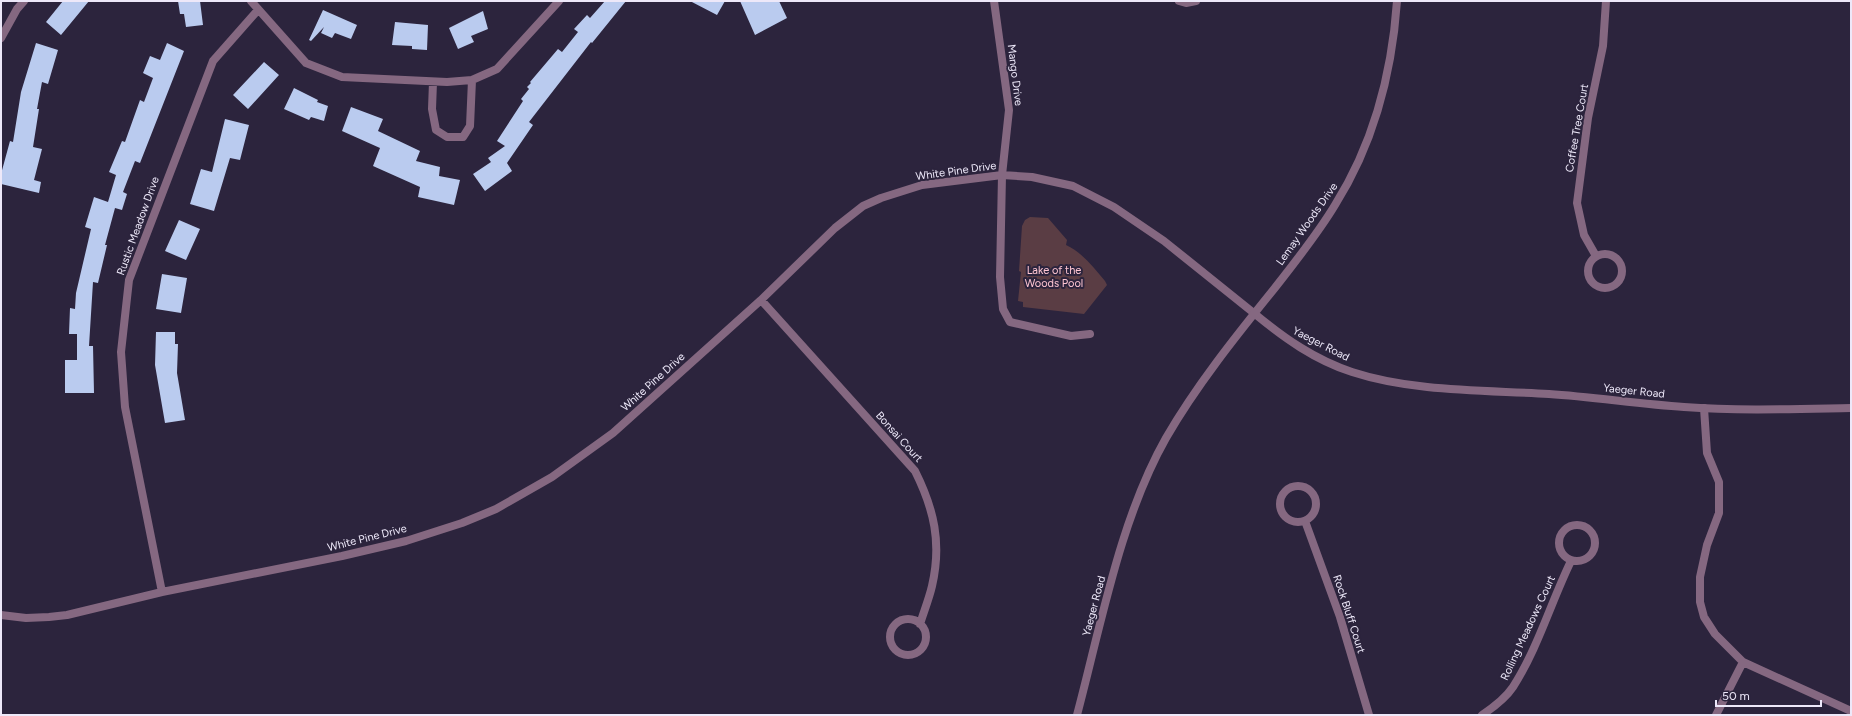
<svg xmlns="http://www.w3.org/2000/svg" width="1852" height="716" font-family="Figtree,sans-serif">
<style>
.green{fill:#5a3d44}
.building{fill:#bacbef}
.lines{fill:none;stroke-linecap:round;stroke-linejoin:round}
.service{stroke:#856881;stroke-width:8}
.minor{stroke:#856881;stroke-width:8}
.tertiary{stroke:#856881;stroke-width:8}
.labels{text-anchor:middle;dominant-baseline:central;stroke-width:4;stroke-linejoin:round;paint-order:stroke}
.street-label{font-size:11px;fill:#ede8f9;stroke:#2c243d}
.park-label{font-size:11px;fill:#fec5d1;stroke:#2c243d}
</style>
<rect width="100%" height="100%" fill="#2c243d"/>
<!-- green -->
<path class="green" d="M1030,217l18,1 19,22 -1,5c16,7 29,24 39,36l2,4 -23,29 -61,-7v-5l-5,-1 3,-29 -2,-1 3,-45 3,-6z"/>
<!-- building -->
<path class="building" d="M63,1h26l-28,34 -15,-13z
M178,1h22l3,24 -17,2 -2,-13h-4z
M605,1h21l-34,42 -1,-1 -62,80 4,3 -26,38 5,8 -27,20 -12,-17 18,-12 -3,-4 17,-12 -8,-5 26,-40 -2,-2 8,-10 -2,-2 4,-4 -1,-1 28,-33 4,3 16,-20 -4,-3 13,-14 3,3z
M690,1h35l-8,14z
M740,1h39l8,17 -32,17z
M323,10l34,15 -6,14 -16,-6 -3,5 -11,-5 3,-6 -13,14 -2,-1z
M483,11l5,18 -17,7 3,6 -16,7 -9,-21z
M395,22l33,3 -1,25 -15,-1v-3l-20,-1z
M36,43l22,7 -10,34 -6,-2 -5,27h2l-6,38 9,2 -8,31 7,2 -2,11 -38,-9v-10l9,-33 3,1 8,-50z
M167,43l17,8 -44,112 -5,-2 -12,31 4,2 -5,16 -7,-2 -10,37h2l-9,38 -5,-1 -4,64h4l1,47h-29v-33h12v-26h-8l1,-26 5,1 1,-16 15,-64 -6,-2 9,-30 14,5 8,-27 -7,-3 13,-31 3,1 15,-42 4,2 9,-24 -10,-5 7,-17 10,4z
M264,62l15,13 -31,34 -15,-14z
M294,88l24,12 -1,2 11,4 -4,15 -13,-4 -2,3 -25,-11z
M351,107l32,12 -5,12 42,20 -4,10 24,6 -1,9 21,4 -6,25 -36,-8 2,-10 -47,-21 7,-18 -38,-17z
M225,119l24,6 -9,35 -10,-2 -16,53 -24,-7 11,-35 11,3z
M179,220l21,9 -14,31 -21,-9z
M162,274l25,4 -6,35 -25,-4z
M156,332h19v12h3l-1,29 8,47 -20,3 -10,-58z"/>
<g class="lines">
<!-- service -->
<path class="service" d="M1002,175l-2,102 3,32 7,13 61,14 19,-2"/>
<!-- minor -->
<path class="minor" d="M251,1l55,62 36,14 105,5 25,-2 25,-11 62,-68
M994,1l15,109 -7,65
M1179,1l7,2 10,-2
M1,38l16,-29 7,-8
M433,82l-1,27 4,21 11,7h16l7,-11 2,-46
M1588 271a17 17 0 1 1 34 0a17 17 0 1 1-34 0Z
M1596,256l-12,-21 -7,-32 11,-85 15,-72 3,-45
M761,300l154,171c19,38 27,72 17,115 -3,13 -8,25 -12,38
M1704,408l3,45 12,29v31l-12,32 -7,32v25l4,15 11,17 28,28 108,49
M1280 504a18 18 0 1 1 36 0a18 18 0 1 1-36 0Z
M1305,521l35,96 29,98
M1559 543a18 18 0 1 1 36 0a18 18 0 1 1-36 0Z
M162,592l-37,-185 -4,-55 8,-72 84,-219 45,-51
M1,615l25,3 23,-1 18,-2 95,-23 180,-36 64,-15 56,-18 34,-14 56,-32 61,-44 148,-133 74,-72 28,-22 18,-8 41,-13 80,-10 30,2 41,9 41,21 50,34 91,73
M890 637a18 18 0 1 1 36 0a18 18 0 1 1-36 0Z
M1482,715c12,-8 23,-16 31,-28 25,-39 38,-85 58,-126
M1716,715l27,-53"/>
<!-- tertiary -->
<path class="tertiary" d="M1255,314c29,24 60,46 97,58 61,20 133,18 197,22 45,3 90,10 135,13 55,4 112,2 167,1
M1077,715c24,-90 43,-196 89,-277 30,-52 70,-102 108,-149 21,-27 43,-54 61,-84 39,-62 57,-132 62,-204"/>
</g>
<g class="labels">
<!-- street labels -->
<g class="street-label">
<text transform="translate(1015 75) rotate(83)">Mango Drive</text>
<text transform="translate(1577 128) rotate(-80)">Coffee Tree Court</text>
<text transform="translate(956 171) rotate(-8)">White Pine Drive</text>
<text transform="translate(1307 224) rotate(-55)">Lemay Woods Drive</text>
<text transform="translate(138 226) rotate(-70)">Rustic Meadow Drive</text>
<text transform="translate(1321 344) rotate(27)">Yaeger Road</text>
<text transform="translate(653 382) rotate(-42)">White Pine Drive</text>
<text transform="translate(1634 391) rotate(6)">Yaeger Road</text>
<text transform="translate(899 437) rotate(48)">Bonsai Court</text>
<text transform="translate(367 538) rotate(-14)">White Pine Drive</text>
<text transform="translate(1094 606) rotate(-75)">Yaeger Road</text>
<text transform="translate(1349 614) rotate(72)">Rock Bluff Court</text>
<text transform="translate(1528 628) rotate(-65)">Rolling Meadows Court</text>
</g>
<!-- park labels -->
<g class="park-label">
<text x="1054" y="270">Lake of the<tspan x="1054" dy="13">Woods Pool</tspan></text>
</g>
</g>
<!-- border -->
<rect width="1852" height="716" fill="none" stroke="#ede8f9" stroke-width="4"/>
<!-- scale -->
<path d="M1716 700v6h105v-6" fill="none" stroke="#ede8f9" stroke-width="2"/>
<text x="1722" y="700" font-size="12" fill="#ede8f9" stroke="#2c243d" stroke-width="3" paint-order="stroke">50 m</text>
</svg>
